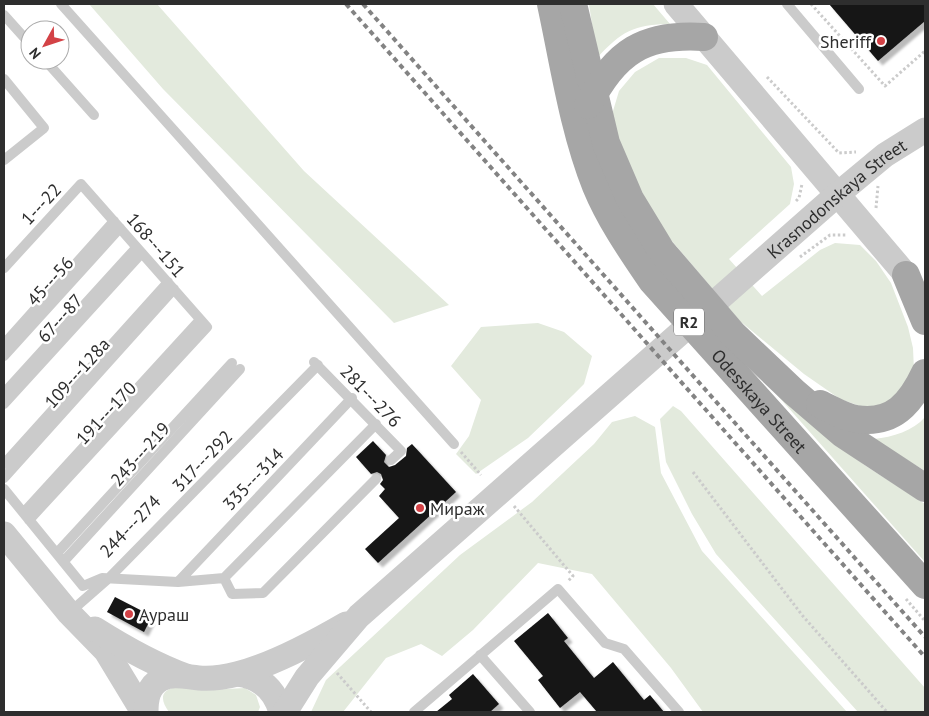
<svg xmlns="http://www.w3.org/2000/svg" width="929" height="716" font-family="'PT Sans',sans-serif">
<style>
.green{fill:#e3eadd}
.building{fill:#151515;filter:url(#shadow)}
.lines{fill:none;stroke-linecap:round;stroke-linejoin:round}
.path{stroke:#cbcbcb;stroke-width:3;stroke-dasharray:2.5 2.5;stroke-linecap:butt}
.service{stroke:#cbcbcb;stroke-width:10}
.tertiary{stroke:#cbcbcb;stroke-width:25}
.primary{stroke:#a6a6a6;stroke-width:28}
.rail{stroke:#838383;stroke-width:4;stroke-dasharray:5 4;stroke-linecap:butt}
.poi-dot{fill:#d34246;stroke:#fff;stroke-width:2}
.labels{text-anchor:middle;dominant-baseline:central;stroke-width:5;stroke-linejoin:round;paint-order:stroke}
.shield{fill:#fff;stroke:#6d6d6d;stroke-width:1}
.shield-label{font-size:16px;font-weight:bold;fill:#2e2e2e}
.poi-label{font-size:18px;fill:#2e2e2e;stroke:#fff;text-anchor:start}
.street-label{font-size:18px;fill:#2e2e2e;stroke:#fff}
</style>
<defs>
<filter id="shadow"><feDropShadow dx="4.5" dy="4.5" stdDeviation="1" flood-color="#0004"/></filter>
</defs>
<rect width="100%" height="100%" fill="#fff"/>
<!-- green -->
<path class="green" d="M89,4h68l147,167 145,134 -55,18 -231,-234z
M589,4h64l17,20c-36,0 -49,8 -73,34z
M659,58h27l21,7 84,102 3,17 -4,20 -61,55 33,37 58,-46 15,-7 25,2 16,16 15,22 17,44 5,21 1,23 -12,22 -17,12 -22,2 -23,-8 -36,-25 -64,-53 -80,-94 -47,-91v-25l6,-20 16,-19z
M538,323l26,9 28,24 -8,28 -11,11 -45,43 -52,36 -20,-20 13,-18 12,-36 -30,-34 30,-39z
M755,370l76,71 35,25 59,38v58z
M673,406l8,5 244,277v24h-67l-142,-158 -24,-40 -26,-52 -6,-43z
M635,416l20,11 6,46 41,78 145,161h-144l-32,-44 -79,-94 -54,-11 -65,67 -31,26 -21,-12 -35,14 -43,54h-32l15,-32 134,-125 72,-53 62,-58 18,-22z
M925,417v54l-51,-32c19,-2 39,-8 51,-22z
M175,687l34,3 36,-2 11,7 4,12 -2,5h-89c-8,-11 -10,-21 6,-25z"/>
<!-- building -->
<path class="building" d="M829,4h96v17l-47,40z
M373,441l13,14 -2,7 5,5 6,-2 11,-9 1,-8 5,-4 44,48 -78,71 -13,-14 34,-31 -20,-22 6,-7 -5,-5 3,-4 -2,-6 -4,-2 -6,2 -15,-17z
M115,597l37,19 -8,16 -37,-20z
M548,613l20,25 -4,3 30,37 19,-16 31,38 6,-5 14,17h-67l-17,-20 -20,16 -22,-28 5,-4 -29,-35z
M473,674l26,30 -9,8h-54l16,-13 -3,-4z"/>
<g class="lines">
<!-- path -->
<path class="path" d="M811,4l74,82 40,-35
M767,77l72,76 17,-1
M796,201l3,-3 3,-14
M876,208l2,-22
M800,257l30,-22h17
M461,452l20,23
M693,472l109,143 85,97
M514,506l59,70 -5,5
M906,599l19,22
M337,673l34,39"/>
<!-- service -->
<path class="service" d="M61,4l393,440
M787,4l72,85
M4,15l26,29
M45,60l49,55
M4,79l40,49 -40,32
M4,268l77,-84 126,143 -178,193
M4,344l110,-123
M4,356l116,-128
M314,362l87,89 -10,9
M4,393l132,-145
M4,404l137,-150
M4,464l164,-182
M4,478l170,-189
M4,489l79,97 19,-8 76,4 46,-4 152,-154
M27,509l173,-189
M57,553l175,-190
M64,561l176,-192
M224,578l8,16 31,-1 113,-114
M178,582l174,-184
M69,613l40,-35 209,-213
M480,655l50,57
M414,712l144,-123 47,54 19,6 55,63"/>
<!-- tertiary -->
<g class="tertiary">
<path d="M676,4l230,271"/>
<path d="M4,534l65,79 37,38 37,61"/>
<path d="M95,629c30,19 58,35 91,47"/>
<path d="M238,674c23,3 37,16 43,38"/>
<path d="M146,712c0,-13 2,-26 15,-33 12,-6 25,-2 38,-1 12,1 26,-1 38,-4 35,-9 78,-32 109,-50"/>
<path id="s1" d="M285,712l22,-35 52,-61 479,-422 47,-39 40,-25"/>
</g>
<!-- primary -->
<g class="primary">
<path id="s2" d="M551,4c13,60 22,124 45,182 14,34 35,64 56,95l273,304"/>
<path d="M573,4l33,139 24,56 31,51 73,85 60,57 49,42 82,54"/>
<path d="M588,105c27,-53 56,-72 116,-68"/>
<path d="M906,275l19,46"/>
<path d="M820,404c11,5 24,13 36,15 37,6 55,-16 69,-46"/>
</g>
<!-- rail -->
<path class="rail" d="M346,4l579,653
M363,4l562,633"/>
</g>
<!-- markers -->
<g class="poi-dot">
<circle cx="881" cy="41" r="5"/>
<circle cx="420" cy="508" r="5"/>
<circle cx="129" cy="614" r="5"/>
</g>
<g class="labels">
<!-- shield labels -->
<rect class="shield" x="674" y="308.5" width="30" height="27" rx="4"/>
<g class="shield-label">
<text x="689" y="322">R2</text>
</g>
<!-- poi labels -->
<g class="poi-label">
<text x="871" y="41" text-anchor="end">Sheriff</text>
<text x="430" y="508">Мираж</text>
<text x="139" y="614">Аураш</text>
</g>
<!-- street labels -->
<g class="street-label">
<text stroke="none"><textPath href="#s1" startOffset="756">Krasnodonskaya Street</textPath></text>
<text transform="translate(41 204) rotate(-47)">1---22</text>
<text transform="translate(156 245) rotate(49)">168---151</text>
<text transform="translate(50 281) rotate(-48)">45---56</text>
<text transform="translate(60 318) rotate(-48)">67---87</text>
<text transform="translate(77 373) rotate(-48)">109---128а</text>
<text transform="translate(371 396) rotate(46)">281---276</text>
<text stroke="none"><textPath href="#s2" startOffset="459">Odesskaya Street</textPath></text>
<text transform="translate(106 413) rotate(-47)">191---170</text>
<text transform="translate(140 454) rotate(-48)">243---219</text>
<text transform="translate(202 461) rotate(-46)">317---292</text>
<text transform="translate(253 479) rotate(-46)">335---314</text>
<text transform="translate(130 526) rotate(-46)">244---274</text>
</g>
</g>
<!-- border -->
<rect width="929" height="716" fill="none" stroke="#2e2e2e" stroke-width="10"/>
<!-- north arrow -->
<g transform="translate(45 45) rotate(230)"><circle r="24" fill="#ffffff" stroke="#ababab"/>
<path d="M0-4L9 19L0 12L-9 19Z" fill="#d34246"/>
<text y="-8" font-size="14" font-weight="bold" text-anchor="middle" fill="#2e2e2e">N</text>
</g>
</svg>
